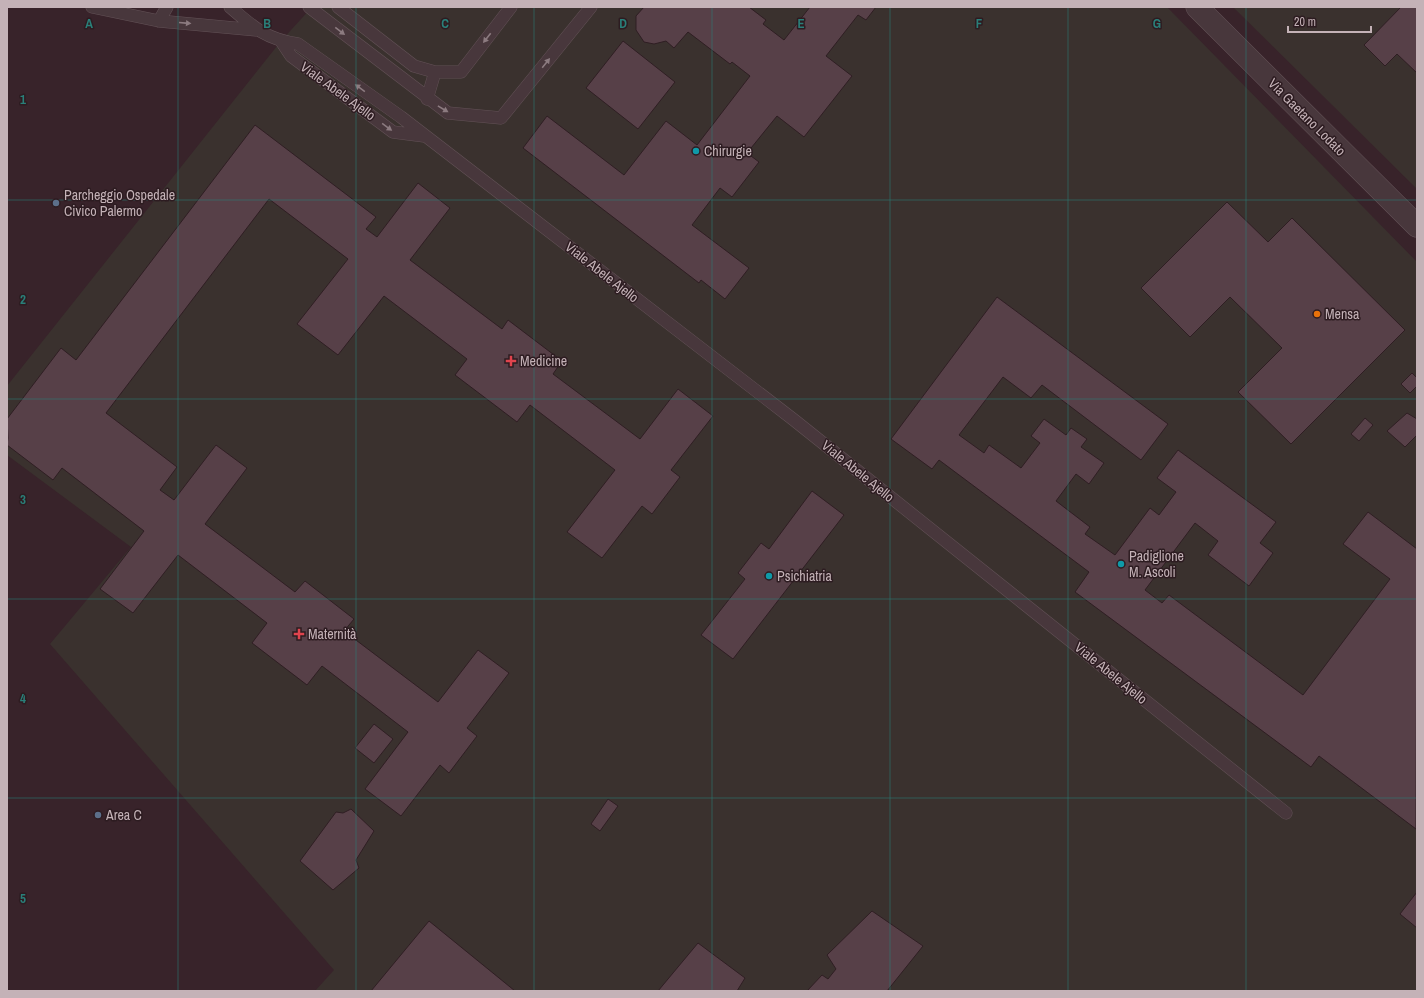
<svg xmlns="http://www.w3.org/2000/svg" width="1424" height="998" font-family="'Archivo Narrow',sans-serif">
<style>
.medical{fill:#3a312e}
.building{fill:#574048;stroke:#2f1e23}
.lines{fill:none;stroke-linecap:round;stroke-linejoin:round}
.service-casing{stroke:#635257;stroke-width:13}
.minor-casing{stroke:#635257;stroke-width:23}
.service{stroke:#48373c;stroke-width:12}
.minor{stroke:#48373c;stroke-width:22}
.oneway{fill:#8c7b80}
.grid{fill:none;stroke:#2a7f79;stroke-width:1;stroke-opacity:0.55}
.culture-dot{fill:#0f9aa8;stroke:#2d1c21;stroke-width:1.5}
.service-dot{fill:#5c6f8a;stroke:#2d1c21;stroke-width:1.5}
.food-dot{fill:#e8710a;stroke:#2d1c21;stroke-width:1.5}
.health-dot{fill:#e0444e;stroke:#2d1c21;stroke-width:1.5}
.labels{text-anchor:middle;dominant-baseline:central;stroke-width:3;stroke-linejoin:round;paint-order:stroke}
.street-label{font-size:14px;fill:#c4b2b7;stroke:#2d1c21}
.poi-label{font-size:14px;fill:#c4b2b7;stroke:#2d1c21;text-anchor:start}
.grid-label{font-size:13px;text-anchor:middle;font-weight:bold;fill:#2a7f79;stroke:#2d1c21;stroke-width:3;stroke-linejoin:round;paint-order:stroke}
</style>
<rect width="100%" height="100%" fill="#38232a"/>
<!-- medical -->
<path class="medical" d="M312,7h855l250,255v729h-1102l19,-21 -284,-326 81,-97 -124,-92v-69l274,-345z
M1233,7h184v182z"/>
<!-- building -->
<path class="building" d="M644,7h105l17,13 -3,4 21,16 26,-33h66l-10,13 -8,-5 -32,41 26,20 -48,61 -27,-21 -30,37 12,9 -27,35 -12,-9 -28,37 57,43 -24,31 -24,-19 -2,3 -176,-135 24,-32 77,59 42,-54 31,24 53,-69 -18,-14 -2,2 -42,-32 -14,16 -8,-7 -12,3 -10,-2 -8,-12v-14z
M1401,7h16v66l-20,-19 -12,12 -21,-21z
M623,41l52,41 -37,47 -52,-41z
M255,125l121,92 -10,12 11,8 41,-54 32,25 -40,52 92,69 6,-9 54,41 -9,13 87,65 38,-50 35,27 -42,54 9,7 -28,37 -10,-8 -40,52 -35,-26 48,-62 -85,-65 -13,17 -62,-47 12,-16 -83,-63 -46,59 -41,-31 51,-65 -79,-60 -163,214 71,54 -17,23 14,10 42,-55 31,23 -42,56 90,68 10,-11 49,38 -10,12 94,71 40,-52 31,23 -42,55 10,8 -28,37 -9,-8 -39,51 -36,-27 43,-57 -86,-66 -15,19 -55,-42 15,-20 -89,-68 -45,58 -33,-24 44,-58 -82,-63 -9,12 -46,-35 1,-7 -1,-19 54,-71 15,12z
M1227,202l41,40 24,-24 113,112 -114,114 -53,-52 44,-44 -52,-51 -40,40 -49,-49z
M997,297l171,127 -27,36 -99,-75 -11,13 -28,-21 -44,58 25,18 5,-8 32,23 19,-25 -9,-7 13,-17 22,16 5,-7 16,11 -6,8 23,16 -15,21 -13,-10 -20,27 34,26 -5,7 30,21 35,-47 9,7 17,-23 -19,-14 21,-28 98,72 -16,21 13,10 -24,33 -41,-31 10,-14 -23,-18 -50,67 17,13 7,-8 134,100 87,-116 -47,-35 25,-32 49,37 -1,280 -97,-73 -8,11 -236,-175 14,-20 -150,-112 -7,9 -41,-30z
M1412,373l5,5v8l-7,7 -9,-9z
M1407,413l10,6v16l-12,12 -18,-16z
M1365,418l8,7 -14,16 -8,-7z
M812,491l32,24 -111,144 -32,-24 44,-56 -7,-6 23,-30 8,6z
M374,724l19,15 -19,24 -19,-15z
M608,799l10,7 -18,25 -9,-7z
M351,809l23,22 -18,29 3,8 -26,22 -33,-29 36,-49 7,1z
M1417,892v36l-17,-14z
M872,911l51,35 -36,45h-80l15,-16 6,4 8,-10 -9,-14z
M429,921l86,70h-144z
M698,943l47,35 -8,13h-79z"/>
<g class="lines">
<!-- service casing -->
<g class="service-casing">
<path id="service" d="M92,7l67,14 97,9
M230,7c24,21 36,32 68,37l103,73 393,303 492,393
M309,7l139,106 53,5 90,-111
M338,7l76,59 21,6h26l50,-65
M159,21l8,-14
M281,41l10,15 102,76 31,4
M427,99l8,-27"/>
</g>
<!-- minor casing -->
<g class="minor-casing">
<path id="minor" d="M1197,7l220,219"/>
</g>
<!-- service -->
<use href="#service" class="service"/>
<!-- minor -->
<use href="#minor" class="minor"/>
</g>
<!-- one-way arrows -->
<defs><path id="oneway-solid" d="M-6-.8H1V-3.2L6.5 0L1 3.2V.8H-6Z"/></defs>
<g class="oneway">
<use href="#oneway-solid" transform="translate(185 23) rotate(5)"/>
<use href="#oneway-solid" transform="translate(340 31) rotate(38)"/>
<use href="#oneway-solid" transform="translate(487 38) rotate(128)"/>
<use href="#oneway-solid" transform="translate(546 63) rotate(-51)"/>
<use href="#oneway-solid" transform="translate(360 88) rotate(-144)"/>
<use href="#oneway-solid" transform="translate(443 109) rotate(31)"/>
<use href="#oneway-solid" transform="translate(387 127) rotate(36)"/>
</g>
<!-- grid -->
<path class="grid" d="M178,7v984M356,7v984M534,7v984M712,7v984M890,7v984M1068,7v984M1246,7v984M7,200h1410M7,399h1410M7,599h1410M7,798h1410"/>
<!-- markers -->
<g class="culture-dot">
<circle cx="696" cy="151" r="4"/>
<circle cx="1121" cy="564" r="4"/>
<circle cx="769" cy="576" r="4"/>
</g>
<g class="service-dot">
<circle cx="56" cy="203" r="4"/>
<circle cx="98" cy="815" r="4"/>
</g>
<circle class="food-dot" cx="1317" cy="314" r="4"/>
<g class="health-dot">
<path d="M509 355h4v4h4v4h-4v4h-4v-4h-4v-4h4z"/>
<path d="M297 628h4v4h4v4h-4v4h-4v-4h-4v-4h4z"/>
</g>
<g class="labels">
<!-- street labels -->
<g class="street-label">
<text transform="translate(338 91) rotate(36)">Viale Abele Ajello</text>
<text transform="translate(1307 117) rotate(45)">Via Gaetano Lodato</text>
<text transform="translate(602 272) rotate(38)">Viale Abele Ajello</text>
<text transform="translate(858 471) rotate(39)">Viale Abele Ajello</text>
<text transform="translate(1111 673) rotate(39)">Viale Abele Ajello</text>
</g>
<!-- poi labels -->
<g class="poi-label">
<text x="704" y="151">Chirurgie</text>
<text x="64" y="195">Parcheggio Ospedale<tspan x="64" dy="16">Civico Palermo</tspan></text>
<text x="1325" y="314">Mensa</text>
<text x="520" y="361">Medicine</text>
<text x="1129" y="556">Padiglione<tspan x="1129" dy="16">M. Ascoli</tspan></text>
<text x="777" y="576">Psichiatria</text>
<text x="308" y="634">Maternità</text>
<text x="106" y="815">Area C</text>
</g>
</g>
<g class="grid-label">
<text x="89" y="28">A</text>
<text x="267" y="28">B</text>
<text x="445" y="28">C</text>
<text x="623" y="28">D</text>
<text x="801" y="28">E</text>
<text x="979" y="28">F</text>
<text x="1157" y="28">G</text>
<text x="23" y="104">1</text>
<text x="23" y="304">2</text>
<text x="23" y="504">3</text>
<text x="23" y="703">4</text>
<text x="23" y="903">5</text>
</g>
<!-- border -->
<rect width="1424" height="998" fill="none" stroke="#c4b2b7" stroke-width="16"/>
<!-- scale -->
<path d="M1288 26v6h83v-6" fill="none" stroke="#c4b2b7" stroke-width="2"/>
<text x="1294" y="26" font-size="12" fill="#c4b2b7" stroke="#2d1c21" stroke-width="3" paint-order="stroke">20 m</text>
</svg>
